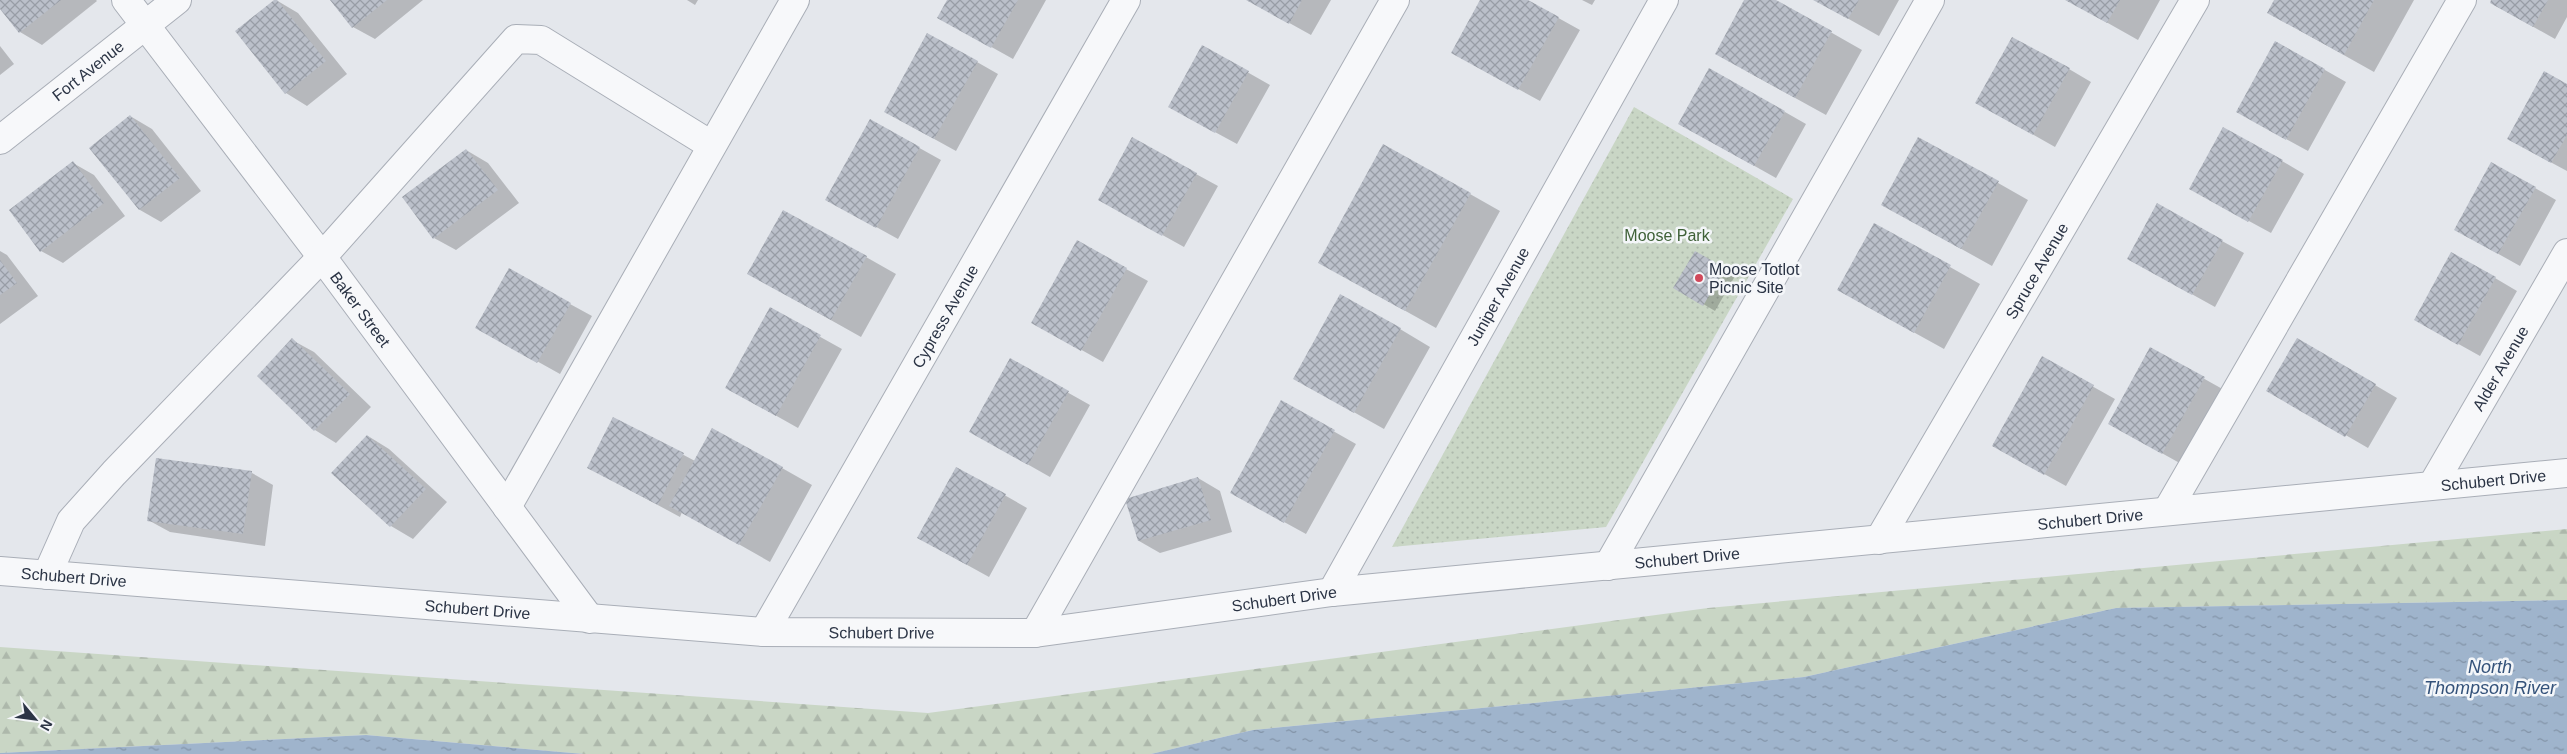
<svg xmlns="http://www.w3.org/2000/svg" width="2567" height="754" font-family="Helvetica,sans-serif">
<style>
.forest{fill:url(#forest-firs)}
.park{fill:url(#park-dots)}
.water{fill:url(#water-ripples)}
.shadow{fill:#0003}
.building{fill:url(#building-cross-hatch)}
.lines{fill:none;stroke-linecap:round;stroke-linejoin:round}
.minor-casing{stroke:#a9aeb7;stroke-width:30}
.minor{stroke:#f7f8fa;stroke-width:28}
.poi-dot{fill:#d1495b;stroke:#f4f6f9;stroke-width:2}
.labels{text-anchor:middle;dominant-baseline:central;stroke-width:5;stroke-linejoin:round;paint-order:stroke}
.street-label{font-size:16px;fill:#2b3445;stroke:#f4f6f9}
.park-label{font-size:16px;fill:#3f6138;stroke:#f4f6f9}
.poi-label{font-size:16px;fill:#2b3445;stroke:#f4f6f9;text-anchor:start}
.water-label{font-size:18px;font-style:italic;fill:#34527a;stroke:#f4f6f9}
</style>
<defs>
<pattern id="forest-firs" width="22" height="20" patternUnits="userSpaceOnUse" patternTransform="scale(1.25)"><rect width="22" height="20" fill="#c9d6c5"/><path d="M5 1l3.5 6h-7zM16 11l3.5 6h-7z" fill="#adb8ab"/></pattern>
<pattern id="park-dots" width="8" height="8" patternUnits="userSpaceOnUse" patternTransform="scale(1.25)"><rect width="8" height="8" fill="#c9d6c5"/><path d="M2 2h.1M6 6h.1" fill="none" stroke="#adb8ab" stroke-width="1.8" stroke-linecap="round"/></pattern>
<pattern id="water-ripples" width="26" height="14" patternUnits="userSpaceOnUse" patternTransform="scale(1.25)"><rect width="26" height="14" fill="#9fb4cc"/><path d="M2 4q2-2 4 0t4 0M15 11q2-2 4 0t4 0" fill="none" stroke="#8293a7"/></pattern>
<pattern id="building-cross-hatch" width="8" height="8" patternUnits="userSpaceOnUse" patternTransform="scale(1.25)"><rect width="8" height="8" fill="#bbc0ca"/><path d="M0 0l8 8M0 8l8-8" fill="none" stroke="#989da6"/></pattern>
</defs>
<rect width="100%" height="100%" fill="#e4e7ec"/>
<!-- forest -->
<path class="forest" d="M2567,529v71l-451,8 -312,69 -551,53 -102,24h-567l-218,-19 -366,18v-106l928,66 780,-105z"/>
<!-- park -->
<path class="park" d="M1634,107l159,92 -187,328 -214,20z"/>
<!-- water -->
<path class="water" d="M2567,600v154h-1416l102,-24 551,-53 312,-69z
M366,735l218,19h-584v-1z"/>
<!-- shadow -->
<path class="shadow" d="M0,0h96l1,1 -55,44 -22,-13 -20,-25z
M276,0l22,13 49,61 -40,32 -21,-13z
M332,0h91l-48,39 -22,-12z
M687,0h11l-3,5z
M949,0h97l-33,59 -52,-29z
M1248,0h83l-20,35z
M1482,0h44l54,30 -40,71 -66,-36z
M1582,0h13l-3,5z
M1746,0h28l88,50 -36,65 -80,-44z
M1815,0h84l-20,36z
M2067,0h93l-22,40z
M2276,0h138l-40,72 -75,-42z
M2493,0h74v17l-12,22 -64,-36z
M2276,42l70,40 -38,69 -49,-27z
M0,46l14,18 -14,11z
M1203,47l67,38 -33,59 -46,-25z
M977,62l21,12 -42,77 -49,-27z
M2069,69l22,13 -36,65 -57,-32z
M2567,85v86l-37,-20z
M1785,112l21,12 -30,54 -75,-42z
M130,116l22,13 49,62 -40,31 -21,-12z
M871,121l70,39 -43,79 -49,-27z
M1919,138l109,62 -36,66 -79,-44z
M466,150l22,13 31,40 -63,47 -22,-12z
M2282,161l22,13 -33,59 -59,-32z
M73,163l21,12 31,41 -62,47 -22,-12z
M1196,174l22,12 -34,61 -63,-35z
M2535,188l21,12 -36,66 -43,-24z
M1470,194l30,17 -64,117 -86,-48z
M1874,224l106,60 -36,65 -76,-42z
M2222,241l22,12 -29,54 -65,-36z
M0,251l7,4 31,41 -38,28z
M1695,252l40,24 -20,35 -40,-24z
M866,257l30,17 -35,63 -82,-46z
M1126,269l22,12 -45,81 -48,-27z
M2495,278l22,13 -37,65 -43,-24z
M570,304l22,12 -32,58 -61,-34z
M770,309l72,40 -44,79 -50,-28z
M1400,329l30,18 -46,82 -59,-33z
M2297,339l100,59 -29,50 -100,-58z
M292,340l22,12 57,55 -35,36 -21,-13 -57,-54z
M2151,349l75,42 -41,75 -54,-30z
M2042,358l73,41 -49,87 -51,-28z
M1010,360l80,45 -40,72 -58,-33z
M1282,402l74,42 -50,90 -53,-29z
M614,418l81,43 87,7 30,17 -42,77 -88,-50 -2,5 -91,-49z
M368,436l21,13 58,53 -34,37 -22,-13 -58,-53z
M957,468l70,40 -38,69 -49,-27z
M252,473l21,12 -8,61 -95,-14 -22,-12z
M1198,478l22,13 12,41 -72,21 -21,-12 -12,-42z"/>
<!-- building -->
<path class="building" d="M0,0h61l-42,33 -19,-24z
M274,0h3l49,61 -41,33 -50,-63z
M330,0h57l-35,28z
M947,0h71l-27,48 -54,-30z
M1246,0h56l-13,24z
M1480,0h48l31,17 -41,73 -67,-37z
M1744,0h32l56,31 -37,67 -80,-44z
M1813,0h46l-11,19z
M2065,0h55l-13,23z
M2274,0h100l-30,55 -77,-42z
M2491,0h57l-15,27 -43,-24z
M927,33l51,28 -44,78 -50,-27z
M2012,37l58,31 -37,67 -58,-32z
M2275,41l50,28 -39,71 -50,-28z
M1202,45l47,26 -34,62 -47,-26z
M1709,68l76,43 -31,55 -76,-42z
M2544,71l23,13v51l-16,28 -44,-24z
M130,115l50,63 -41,32 -50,-62z
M870,119l50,28 -44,81 -51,-28z
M2223,127l60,33 -35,62 -59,-33z
M1132,137l65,36 -35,63 -64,-36z
M1918,137l81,44 -38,68 -80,-44z
M1383,144l88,49 -66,118 -87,-48z
M466,149l32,41 -65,49 -31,-42z
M73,161l31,42 -64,49 -31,-42z
M2491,162l45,25 -38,67 -44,-24z
M2157,203l66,37 -31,55 -65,-36z
M783,210l84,46 -36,64 -84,-46z
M1874,223l77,42 -37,68 -77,-43z
M1077,240l50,28 -46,83 -50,-28z
M1695,251l30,17 -22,38 -30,-18z
M2451,252l45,25 -38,68 -44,-25z
M0,260l17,23 -17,12z
M509,268l62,35 -34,60 -62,-35z
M1340,294l61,34 -47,85 -61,-34z
M770,307l51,28 -45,81 -51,-28z
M292,338l58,56 -36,37 -57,-55z
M2297,338l79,46 -31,53 -79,-46z
M2150,347l55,30 -43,77 -54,-30z
M2042,356l52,29 -50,90 -52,-29z
M1010,358l59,33 -41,74 -59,-33z
M1281,400l54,30 -51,93 -54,-30z
M613,417l71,36 -26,52 -71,-37z
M712,428l71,39 -44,78 -70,-39z
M367,435l59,54 -36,38 -59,-54z
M156,458l96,13 -9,63 -96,-13z
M956,467l50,27 -39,71 -50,-27z
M1198,477l13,43 -73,21 -13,-42z"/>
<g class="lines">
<!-- minor casing -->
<g class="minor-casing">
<g id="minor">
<path id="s1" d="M126,0l196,257 268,362"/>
<path id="s2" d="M0,140l177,-140"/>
<path id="s3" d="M2433,484l134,-231"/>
<path d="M507,507l288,-507"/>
<path d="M2167,511l295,-511"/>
<path id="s4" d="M1879,540l316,-540"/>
<path d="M1608,566l322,-566"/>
<path id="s5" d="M0,571l764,61 271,1 297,-41 1235,-119"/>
<path d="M47,575l24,-54 43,-48 208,-216 194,-218 25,1 170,105"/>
<path id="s6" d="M1332,592l332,-592"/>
<path id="s7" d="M764,632l362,-632"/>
<path d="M1035,633l360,-633"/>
</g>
</g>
<!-- minor -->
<use href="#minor" class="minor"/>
</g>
<!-- markers -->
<circle class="poi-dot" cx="1699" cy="278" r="5"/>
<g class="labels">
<!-- street labels -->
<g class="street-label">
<text stroke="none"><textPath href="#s2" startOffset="112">Fort Avenue</textPath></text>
<text stroke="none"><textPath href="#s4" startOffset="312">Spruce Avenue</textPath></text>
<text stroke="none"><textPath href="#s6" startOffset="339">Juniper Avenue</textPath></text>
<text stroke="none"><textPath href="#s1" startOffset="388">Baker Street</textPath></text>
<text stroke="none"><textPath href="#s7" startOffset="364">Cypress Avenue</textPath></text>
<text stroke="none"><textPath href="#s3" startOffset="134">Alder Avenue</textPath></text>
<text stroke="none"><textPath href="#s5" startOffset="2504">Schubert Drive</textPath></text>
<text stroke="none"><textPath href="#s5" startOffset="2099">Schubert Drive</textPath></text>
<text stroke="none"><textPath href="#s5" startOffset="1694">Schubert Drive</textPath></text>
<text stroke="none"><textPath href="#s5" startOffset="74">Schubert Drive</textPath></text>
<text stroke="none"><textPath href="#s5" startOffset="1289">Schubert Drive</textPath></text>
<text stroke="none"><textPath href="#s5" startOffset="479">Schubert Drive</textPath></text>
<text stroke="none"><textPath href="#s5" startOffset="884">Schubert Drive</textPath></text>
</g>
<!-- park labels -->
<g class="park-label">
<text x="1667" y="235">Moose Park</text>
</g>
<!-- poi labels -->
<g class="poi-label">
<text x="1709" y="269">Moose Totlot<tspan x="1709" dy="18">Picnic Site</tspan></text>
</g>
<!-- water labels -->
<g class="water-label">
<text x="2490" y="667">North<tspan x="2490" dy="21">Thompson River</tspan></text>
</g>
</g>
<!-- north arrow -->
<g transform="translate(35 719) rotate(119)" stroke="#f4f6f9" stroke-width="4" paint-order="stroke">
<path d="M0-4L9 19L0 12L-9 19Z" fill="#2b3445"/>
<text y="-8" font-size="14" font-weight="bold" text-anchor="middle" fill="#2b3445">N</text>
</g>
</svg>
